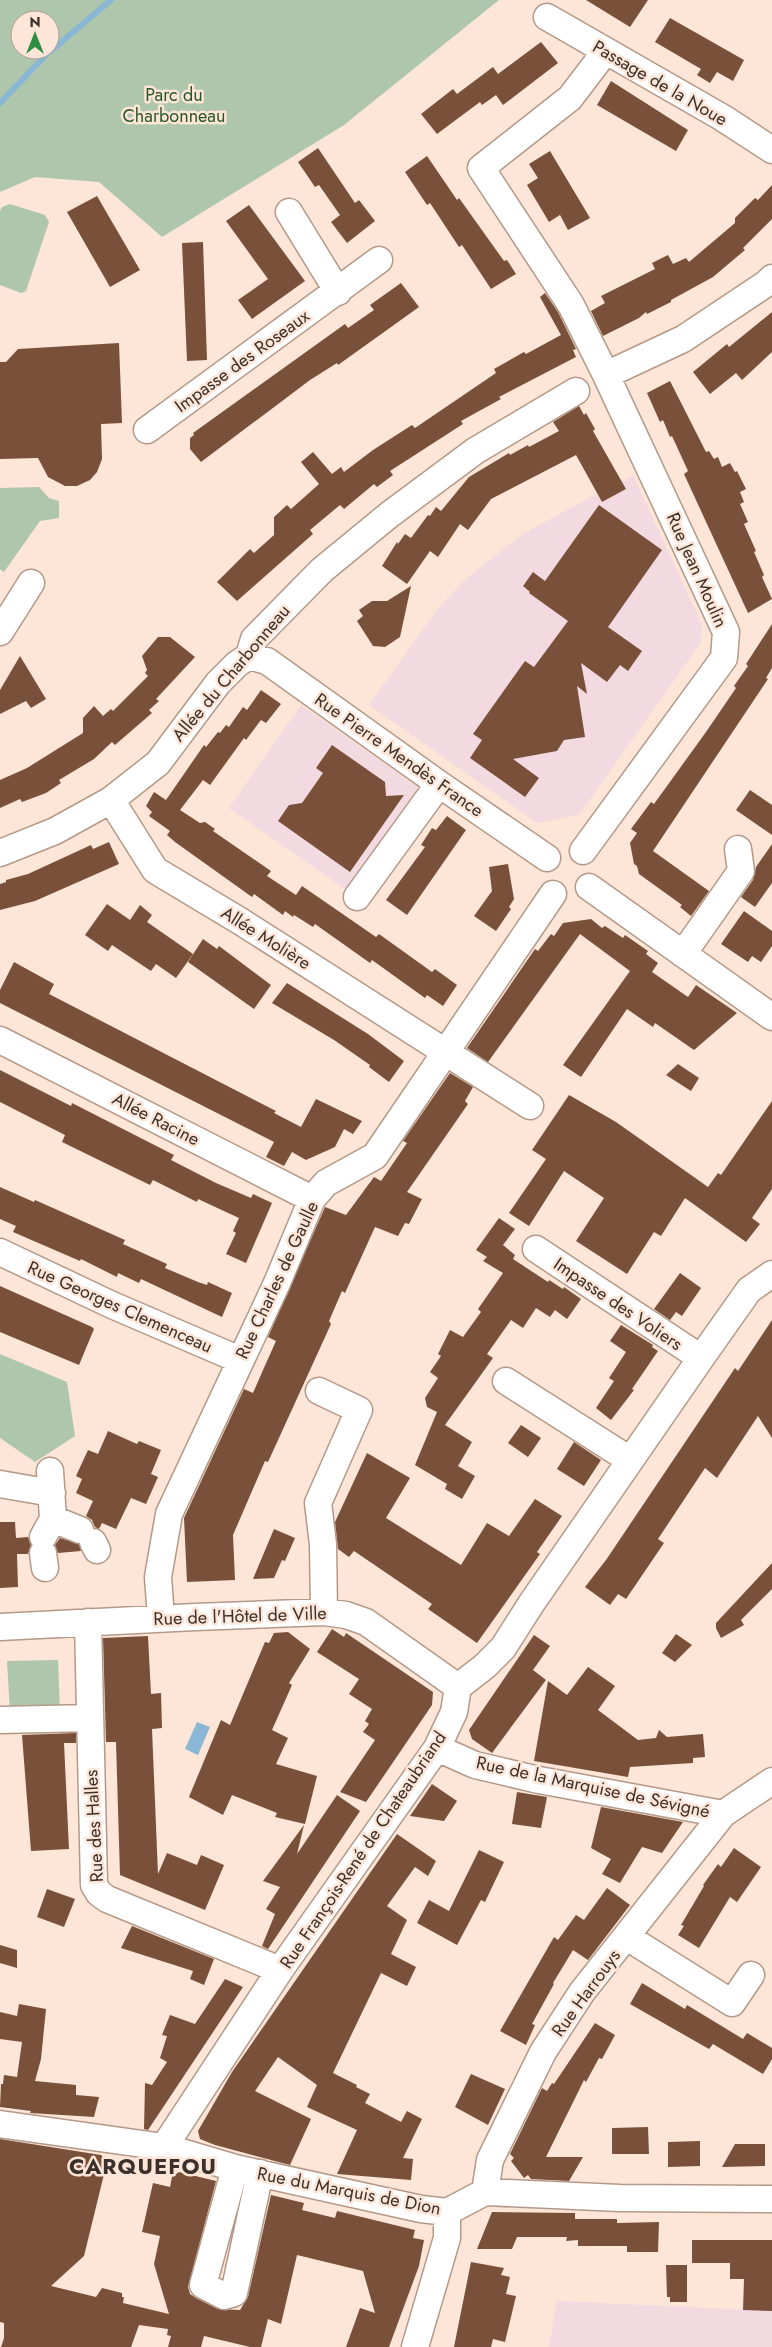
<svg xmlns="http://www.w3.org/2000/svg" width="772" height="2347" font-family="Jost,sans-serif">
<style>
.education{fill:#f3d9e0}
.green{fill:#aec6ac;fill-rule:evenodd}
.water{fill:#8ab7d4}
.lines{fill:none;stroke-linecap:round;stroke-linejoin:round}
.stream{stroke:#8ab7d4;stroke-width:6}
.building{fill:#79513a}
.minor-casing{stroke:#b49988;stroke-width:29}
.minor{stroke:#fff;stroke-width:26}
.labels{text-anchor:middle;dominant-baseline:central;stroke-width:5;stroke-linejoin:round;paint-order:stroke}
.street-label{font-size:18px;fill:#3c312a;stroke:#fde5d7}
.park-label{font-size:18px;fill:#295827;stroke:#fde5d7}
.district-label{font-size:22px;font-weight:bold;letter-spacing:1px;fill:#3c312a;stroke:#fde5d7}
</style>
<rect width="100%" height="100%" fill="#fde5d7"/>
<!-- education -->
<path class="education" d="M633,475l69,150 -1,17 -122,173 -42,8 -168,-118 70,-98 27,-28 58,-46z
M301,705l119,84 -72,102 -119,-83z
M557,2301l215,10v36h-223z"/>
<!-- green -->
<path class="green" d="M0,0h499l-155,125 -182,112 -63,-55 -64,-5 -35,15zM20,20h30v30h-30z
M10,204l35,11 4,7 -23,69 -5,2 -21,-8v-74l2,-4z
M39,487l10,11 10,3v17l-19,3 -36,51 -4,-3v-81z
M0,1354l67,28 8,54 -40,26 -35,-24z
M58,1660l2,51 -50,2 -3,-52z"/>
<!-- water -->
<path class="water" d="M197,1722l13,5 -12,28 -13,-6z"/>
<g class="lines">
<!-- stream -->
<path class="stream" d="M0,103l46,-48 65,-55"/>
</g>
<!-- building -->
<path class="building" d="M586,0h62l-18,27z
M670,18l74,42 -11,21 -16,-9 -7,11 -13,-8 4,-6 -46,-27z
M541,42l17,21 -55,42 -7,-10 -14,10 -2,-3 -43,32 -16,-20 32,-25 4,5 36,-27 5,7z
M611,81l77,49 -12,21 -79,-46z
M318,148l37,55 4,-3 16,21 -28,22 -16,-21 9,-7 -21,-30 -4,2 -17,-25z
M550,151l40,67 -22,12 -8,-15 -11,7 -22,-37 11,-7 -9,-14z
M427,156l30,44 2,-2 45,63 3,-1 9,14 -25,15 -29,-44 -3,2 -29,-44 -3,2 -22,-33z
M772,185v34l-29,29 2,2 -32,27 -42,23v2l-24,12 -1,-2 -7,6 -36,18 -12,-25 14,-8 -4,-7 54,-27 -3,-6 16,-8 5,9 13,-6 3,4 46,-39v-5l20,-20 3,2z
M97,196l43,74 -30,17 -43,-75z
M249,205l56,76 -53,38 -14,-19 30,-21 -42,-58z
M203,242l4,118 -20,1 -5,-118z
M401,283l18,24 -81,58 -1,-2 -27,17 -109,82 -11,-13v-11l4,-3 -1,-2 152,-109 3,4 26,-18 -4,-5z
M545,293l13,19 18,37 -3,1 3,7 -77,40 2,2 -40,22 2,3 -73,47 3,4 -16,12 -3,-3 -30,25 -4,-4 -30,25 3,4 -76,67 -20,-19 33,-33 4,4 20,-18v-18l13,-12 4,4 28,-25 -18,-22 12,-10 19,22 9,-7 3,5 29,-22 39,-25 3,3 81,-55 -2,-4 30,-17 2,2 35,-19 -21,-38z
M772,312v40l-30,28 -6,-7 -26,21 -17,-22 34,-28 2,3z
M119,343l3,80 -21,1 1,35 -5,13 -7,8 -13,6h-12l-17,-9 -10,-19 -38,1v-97h6l12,-13z
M670,381l36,71 3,-1 5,8 4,-2 4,10 8,-4 5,9 2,-1 9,18 -6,3 4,10 -4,2 8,18 -4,2 12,27 -2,1 10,23 -2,2 10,22 -24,14 -64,-139 4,-3 -16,-35 -2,1 -7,-17 -3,2 -13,-29z
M579,406l5,9 2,-2 9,16 -2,2 33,58 -24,13 -26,-47 -85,44 -23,31 -8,-6 -22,33 -8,-6 -23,33 -25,-18 15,-24 1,2 7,-10 6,4 17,-23 2,1 6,-9 5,4 28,-34 40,-24 1,2 18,-10 1,2 30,-16 -6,-9z
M599,505l63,45 -54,77 34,24 -14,20 -8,-6 -13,17 -26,-19 6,31 -10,-8 8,51 -21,3 -7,11 -44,8 26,19 -14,19 -55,-39 12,-18 -9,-6 52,-73 9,6 34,-46 -39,-28 1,-1 -7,-6 10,-14 12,9z
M411,586l-11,51 -15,10 -12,-1 -16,-25 6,-5 -4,-6 13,-9h15z
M772,624v44l-6,10 2,1 -115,172 56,40 -18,25 -11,-9 2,-2 -43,-31 -2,-8 -3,-2 -4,-21 7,-10 -6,-4 20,-27 3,2 52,-72 30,-44 -2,-2 14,-20 -2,-2z
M158,637h12l25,20 -39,42 3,2 -10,9 3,3 -37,32 -3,-3 -18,17 -35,21 2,3 -15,10 -24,9 -2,-3 -20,9v-28l27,-12 56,-35v-15l11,-12 9,10 8,-7 2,2 35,-35 -3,-3 2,-3 -5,-14z
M20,656l26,43 -15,9 -5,-7 -26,13v-24z
M261,690l20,14 -15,19 -5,-3 -15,20 -2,-2 -34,47 -7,-5 -23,30 20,13 5,-1 10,7 -2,2 58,40 -4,5 29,19 6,-9 74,51 3,-3 53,38 3,-3 22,16 -14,21 -16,-11 -2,3 -53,-38 -2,3 -55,-39 -2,3 -19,-12 -1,2 -8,-6 -2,4 -29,-21 -2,3 -77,-55 -8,-7 3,-4 -21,-15 3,-4 -6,-6 8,-14 12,8 38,-55 2,2 12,-15 2,1 6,-8 3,2 14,-20 4,3z
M332,745l53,37 1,14 18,-1 -54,77 -72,-51 11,-16 13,-2 21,-30 -7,-5z
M750,790l22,15v30l-36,-25z
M447,816l19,14 -59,85 -21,-15 39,-53 -4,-2 11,-17 4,2z
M109,842l10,22 -84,37 -35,9v-26l6,-2v-2l22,-6 63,-29 2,4z
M772,844v39l-17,24 -14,-10 12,-17 3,-13z
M508,864l6,35 -5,8 2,2 -15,22 -22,-15 18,-25 -3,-24z
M107,904l23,16 10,-15 12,10 -5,7 46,32 -17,24 -20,-14 -5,7 -39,-26 -4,6 -23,-16z
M744,911l28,20v15l-11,16 -9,-6 -4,6 -27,-18z
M591,919l11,9 3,-2 18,12 2,-3 23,16 -2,3 12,9 -6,9 36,25 8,-12 41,28 -43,37 -39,-27 -2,4 -26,-18 -46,68 -18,-12 67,-94 -50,-37 -92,128 -21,-14 68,-99 3,2 13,-17 3,2 9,-13z
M203,939l14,10 2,-3 52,39 -17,24 -66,-47z
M14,962l40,22 -5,10 227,117 -2,2 27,14 15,-28 46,22 -9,13 -9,-5 -9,18 -29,13 -14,-8 -8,14 -18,-9 8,-15 -274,-139v-13z
M287,983l81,51 36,27 -15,21 -20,-15 1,-2 -36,-25 -62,-37z
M678,1064l21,14 -8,13 -25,-16z
M0,1070l71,36 1,-3 102,52 -3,5 45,23 35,15 2,-4 19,9 -26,60 -20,-9 10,-21 -3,-2 6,-13 -41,-19 -1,3 -44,-22 -3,5 -88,-43 3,-7 -65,-33z
M450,1073l23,14 -8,14 3,3 -61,88 15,7 -13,25 -4,-1 -7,13 -23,-9 -30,66 -3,-2 -13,30 2,3 -63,138 -3,-1 -32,74 2,45 -48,2 -3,-64 60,-129 9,4 10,-23 13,-29 -8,-4 57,-130 21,8 28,-38 7,4 26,-38 -4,-2z
M569,1095l47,27 92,65 10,-14 3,2 51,-74v88l-20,29 8,6 -14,18 -61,-44 -24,38 -7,-4 -27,42 -51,-33 28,-43 -40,-27 -35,55 -20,-13 37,-54 -14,-9z
M0,1187l34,15 1,-2 90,40 -2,4 44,20 -2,4 33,14 9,3 1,-3 24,11 -10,24 -81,-38 -2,4 -21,-10 -1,4 -36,-18 -1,2 -67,-29 3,-6 -16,-7z
M499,1218l16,11 -12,16 12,10 -2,4 35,23 1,-2 14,9 1,-2 17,12 -14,20 -12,-9 -5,7 -14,-9 -13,20 -12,-8 -24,34 6,4 -48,67 27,17 -14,24 17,10 -13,23 -17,-10 2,-5 -32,-19 22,-53 -10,-5 -2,-9 13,-20 -8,-6 11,-16 -3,-2 12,-24 13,7 18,-25 -3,-3 25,-36 -20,-12 4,-4 -11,-7z
M680,1273l21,15 -19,28 -6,-4 -6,8 -16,-11z
M0,1286l92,41 2,2 -15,36 -79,-33z
M772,1320v118l-14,-22 -41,62 -12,-10 -47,71 6,4 -38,56 -8,-5 -8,11 -25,-18 21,-27 129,-192 3,3z
M621,1325l32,20 -1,2 6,4 -26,38 2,1 -23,30 -15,-12 18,-27 -5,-3 17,-26 -16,-11z
M521,1425l20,13 -13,19 -20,-14z
M108,1431l29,13 2,-3 22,9 -10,24 7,3 -12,27 -15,-6 -15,31 -14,-6 -3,6 -4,-2 -3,-7 -6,-4 7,-15 -17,-8 6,-14 -6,-3 12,-26 10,4z
M574,1442l27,18 -17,26 -27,-17z
M367,1453l43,25 -24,40 75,47 26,-42 22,13 26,-37 27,17 -25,36 3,2 -63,89 -49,-34 4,-5 -78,-53 -5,6 -11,-8 -3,-27z
M0,1522h15l1,16 12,-1 3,8 -3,9h-11l1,33 -18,1z
M274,1529l21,9 -10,23 -3,-1 -8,18 -21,1z
M60,1538l19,6 2,7 -23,2 -3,-8z
M772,1563v26l-31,31 3,5 -23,13 -5,-10v-5z
M332,1629l12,8 2,-4 87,59 -1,13 -66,97 -26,-10 35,-52 -12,-8 6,-8 -4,-3 7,-12 -23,-15 10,-15 -42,-27z
M288,1632l22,17 -21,34 3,2 -20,45 16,8 -12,26 41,12 -12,48 -30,-7 2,-4 -45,-18 -9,20 -34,-18 32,-77 9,5 35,-83 4,1 5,-10z
M676,1634l16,11 -17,17 -13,-9z
M534,1635l16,11 -17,24 13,10 -54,73 -20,-14 -3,-9z
M148,1636l3,58 10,-1 1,35 -10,1 6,145 9,-21 30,12 4,-10 23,10 -19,45 -85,-35 -4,-133h-10l-3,-104z
M588,1667l27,19 -17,24 40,30 18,-2 3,-8 8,7 36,-3 2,23 -12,1v5l-63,4 -2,10 -94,-16 14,-80 19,14z
M76,1733v10h-12l5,106 -38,2 -9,-116z
M432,1784l25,17 -13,20 -34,-5z
M517,1792l30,5 -6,31 -29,-4z
M337,1795l23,16 -92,138 -6,-3 13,-32 -9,-5 14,-22 -17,-6 41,-56 -7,29z
M601,1807l82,15 -21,31 -20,-6 -22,36 -18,-9 9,-15 -20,-11z
M397,1834l39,27 -8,15 -13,-9 -28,39 20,14 -16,34 25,13 -9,19 -26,-13 -48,100 24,12 -1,2 14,7 -5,9 36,19 6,-11 15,8 -19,39 10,1 -2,21 -74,-6 20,-44 -50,-23 10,-22 -39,-28 -23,34 56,28 -21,46 -75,-20 -15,-6 -2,-8 34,-59z
M734,1848l27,19 -24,35 -7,-5 -31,51 -21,-13 6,-9 -3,-1 23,-39 -1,-1 15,-21 3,3z
M479,1850l25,12 -19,40 -4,-2 -24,45 -40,-22 12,-23 20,11z
M607,1888l23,17 -42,55 -15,-10 -20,33 1,1 -22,40 3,1 -9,20 -26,-14 54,-94 4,3 18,-25 8,5z
M47,1889l28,10 -11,28 -27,-10z
M132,1926l82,33 -10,26 -14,-6 3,-8 -72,-23z
M0,1945l17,5v18l-17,-5z
M225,1979l18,8 -95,143 -4,-1 1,-46 7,2 15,-23 -7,-4 7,-22 -5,-1 8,-20 25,9z
M642,1983l43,26 2,-4 56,34 4,-6 25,15v11l-9,15 -50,-30 -4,5 -79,-45z
M19,2004l27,5 -5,50 -6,22 41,4v10l23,2 -5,20 -64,-4 1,-2 -31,-4 1,-23h2l1,-9 13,2 5,-35 -22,-3v-27l17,4z
M595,2023l20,12 -13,24 -3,-1 -13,24 -2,-2 -38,77h37l-14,24 -38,-2 -3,-4 -4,3 -13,-17 3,-3 -4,-4 32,-66 5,3 5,-8 2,1z
M471,2074l34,15 -17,36 -33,-18z
M648,2127l1,27h-37v-26z
M0,2139l101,16 6,7 -23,94 -33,30 45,11 6,-9 20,5v4h2l-1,6 46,11 -15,-50 6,-28 -18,-4 11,-49 17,4 2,-10 7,-5 37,9 -28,106 2,7 6,4 22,11 22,1 8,-13 23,-102 33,8 -2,7 33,8 2,-7 78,19 -2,8 11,2 -5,26 -30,81h-43l14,-39 15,5 -12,-42 -66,-16 -16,69 -13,-5 -7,28h-11l-46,-11 -3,11h-33l3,-11 -4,-1 1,-6 -29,-4 -8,22h-130l3,-9v-15l-4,-1z
M700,2141v25l-32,1v-25z
M735,2144h30v22l-43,1z
M492,2212l83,1v6h42v4l42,-1 -1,30h-31v-6h-49v-6l-12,1 1,-4h-50l-5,12h-35z
M692,2240h80v71l-29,-1 1,-31h-14v-16h-38z
M471,2262l33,6 -3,7 9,2 -4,17 10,2 -11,46 -12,-3 -2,8h-37z
M666,2265h21v37h-17v-5h-3z"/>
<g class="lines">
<!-- minor casing -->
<g class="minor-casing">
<path id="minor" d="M547,17l176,101 49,32
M289,212l49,80
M606,375l77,-36 84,-56 5,-5
M147,430l232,-170
M0,632l31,-49
M249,656l18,5 172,123 108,74
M111,800l44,70 85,51 290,185
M583,851l141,-193 2,-26 -120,-257 -35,-70 -90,-137 89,-70 35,-46
M0,853l55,-22 56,-31 47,-37 60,-80 19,-19 12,-8 5,-17 68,-69 67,-55 86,-64 101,-60
M589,887l183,130
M357,897l82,-113
M683,954l58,-83 -3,-22
M0,1040l312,159
M536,1249l165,109
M0,1252l112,53 128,55
M506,1381l124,79
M319,1391l40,19 -41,93 5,41 1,68
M0,1484l52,9
M53,1519l27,11
M43,1537l10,-18 -3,-48
M93,1542l4,8
M43,1553l2,15
M161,1618l-3,-41 11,-63 108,-231 35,-84 14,-16 49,-27 178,-262
M88,1622l6,263 5,8 8,6 173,71
M0,1627l195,-10 129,-5 22,3 20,7 92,65
M0,1720l90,-2
M437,1748l38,17 64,15 184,34
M627,1937l105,66 19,-28
M0,2124l164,23 71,21 186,41 26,3 38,-20 135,6 152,1
M164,2147l116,-177 157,-222 17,-36 4,-25 27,-21 18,-18 28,-44 170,-246 48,-68 23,-16
M235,2168l-32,117 21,11 10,-3 26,-120
M485,2192l5,-32 53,-108 39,-60 141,-178 49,-33
M415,2347l32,-109v-26"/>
</g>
<!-- minor -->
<use href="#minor" class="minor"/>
</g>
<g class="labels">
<!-- street labels -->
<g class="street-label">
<text transform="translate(660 83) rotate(30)">Passage de la Noue</text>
<text transform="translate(242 361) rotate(-36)">Impasse des Roseaux</text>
<text transform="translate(697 570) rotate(66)">Rue Jean Moulin</text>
<text transform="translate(231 673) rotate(-50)">Allée du Charbonneau</text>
<text transform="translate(399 755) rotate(35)">Rue Pierre Mendès France</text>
<text transform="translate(266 938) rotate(32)">Allée Molière</text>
<text transform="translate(156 1119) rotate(27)">Allée Racine</text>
<text transform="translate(277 1280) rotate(-65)">Rue Charles de Gaulle</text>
<text transform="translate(618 1304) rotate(34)">Impasse des Voliers</text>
<text transform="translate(120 1307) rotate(24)">Rue Georges Clemenceau</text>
<text transform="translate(240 1616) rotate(-2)">Rue de l'Hôtel de Ville</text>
<text transform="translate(593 1787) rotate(12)">Rue de la Marquise de Sévigné</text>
<text transform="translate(94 1826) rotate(-93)">Rue des Halles</text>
<text transform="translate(363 1850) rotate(-56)">Rue François-René de Chateaubriand</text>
<text transform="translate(586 1993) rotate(-54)">Rue Harrouys</text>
<text transform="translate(349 2191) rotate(11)">Rue du Marquis de Dion</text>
</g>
<!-- park labels -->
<g class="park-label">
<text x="174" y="95">Parc du<tspan x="174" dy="21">Charbonneau</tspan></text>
</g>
<!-- district labels -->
<g class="district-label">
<text x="143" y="2166">CARQUEFOU</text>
</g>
</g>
<!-- north arrow -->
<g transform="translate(35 35)"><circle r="24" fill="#fde5d7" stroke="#b09d92"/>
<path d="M0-4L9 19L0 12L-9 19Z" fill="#2e8f43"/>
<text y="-8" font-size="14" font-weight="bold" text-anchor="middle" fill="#3c312a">N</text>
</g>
</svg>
